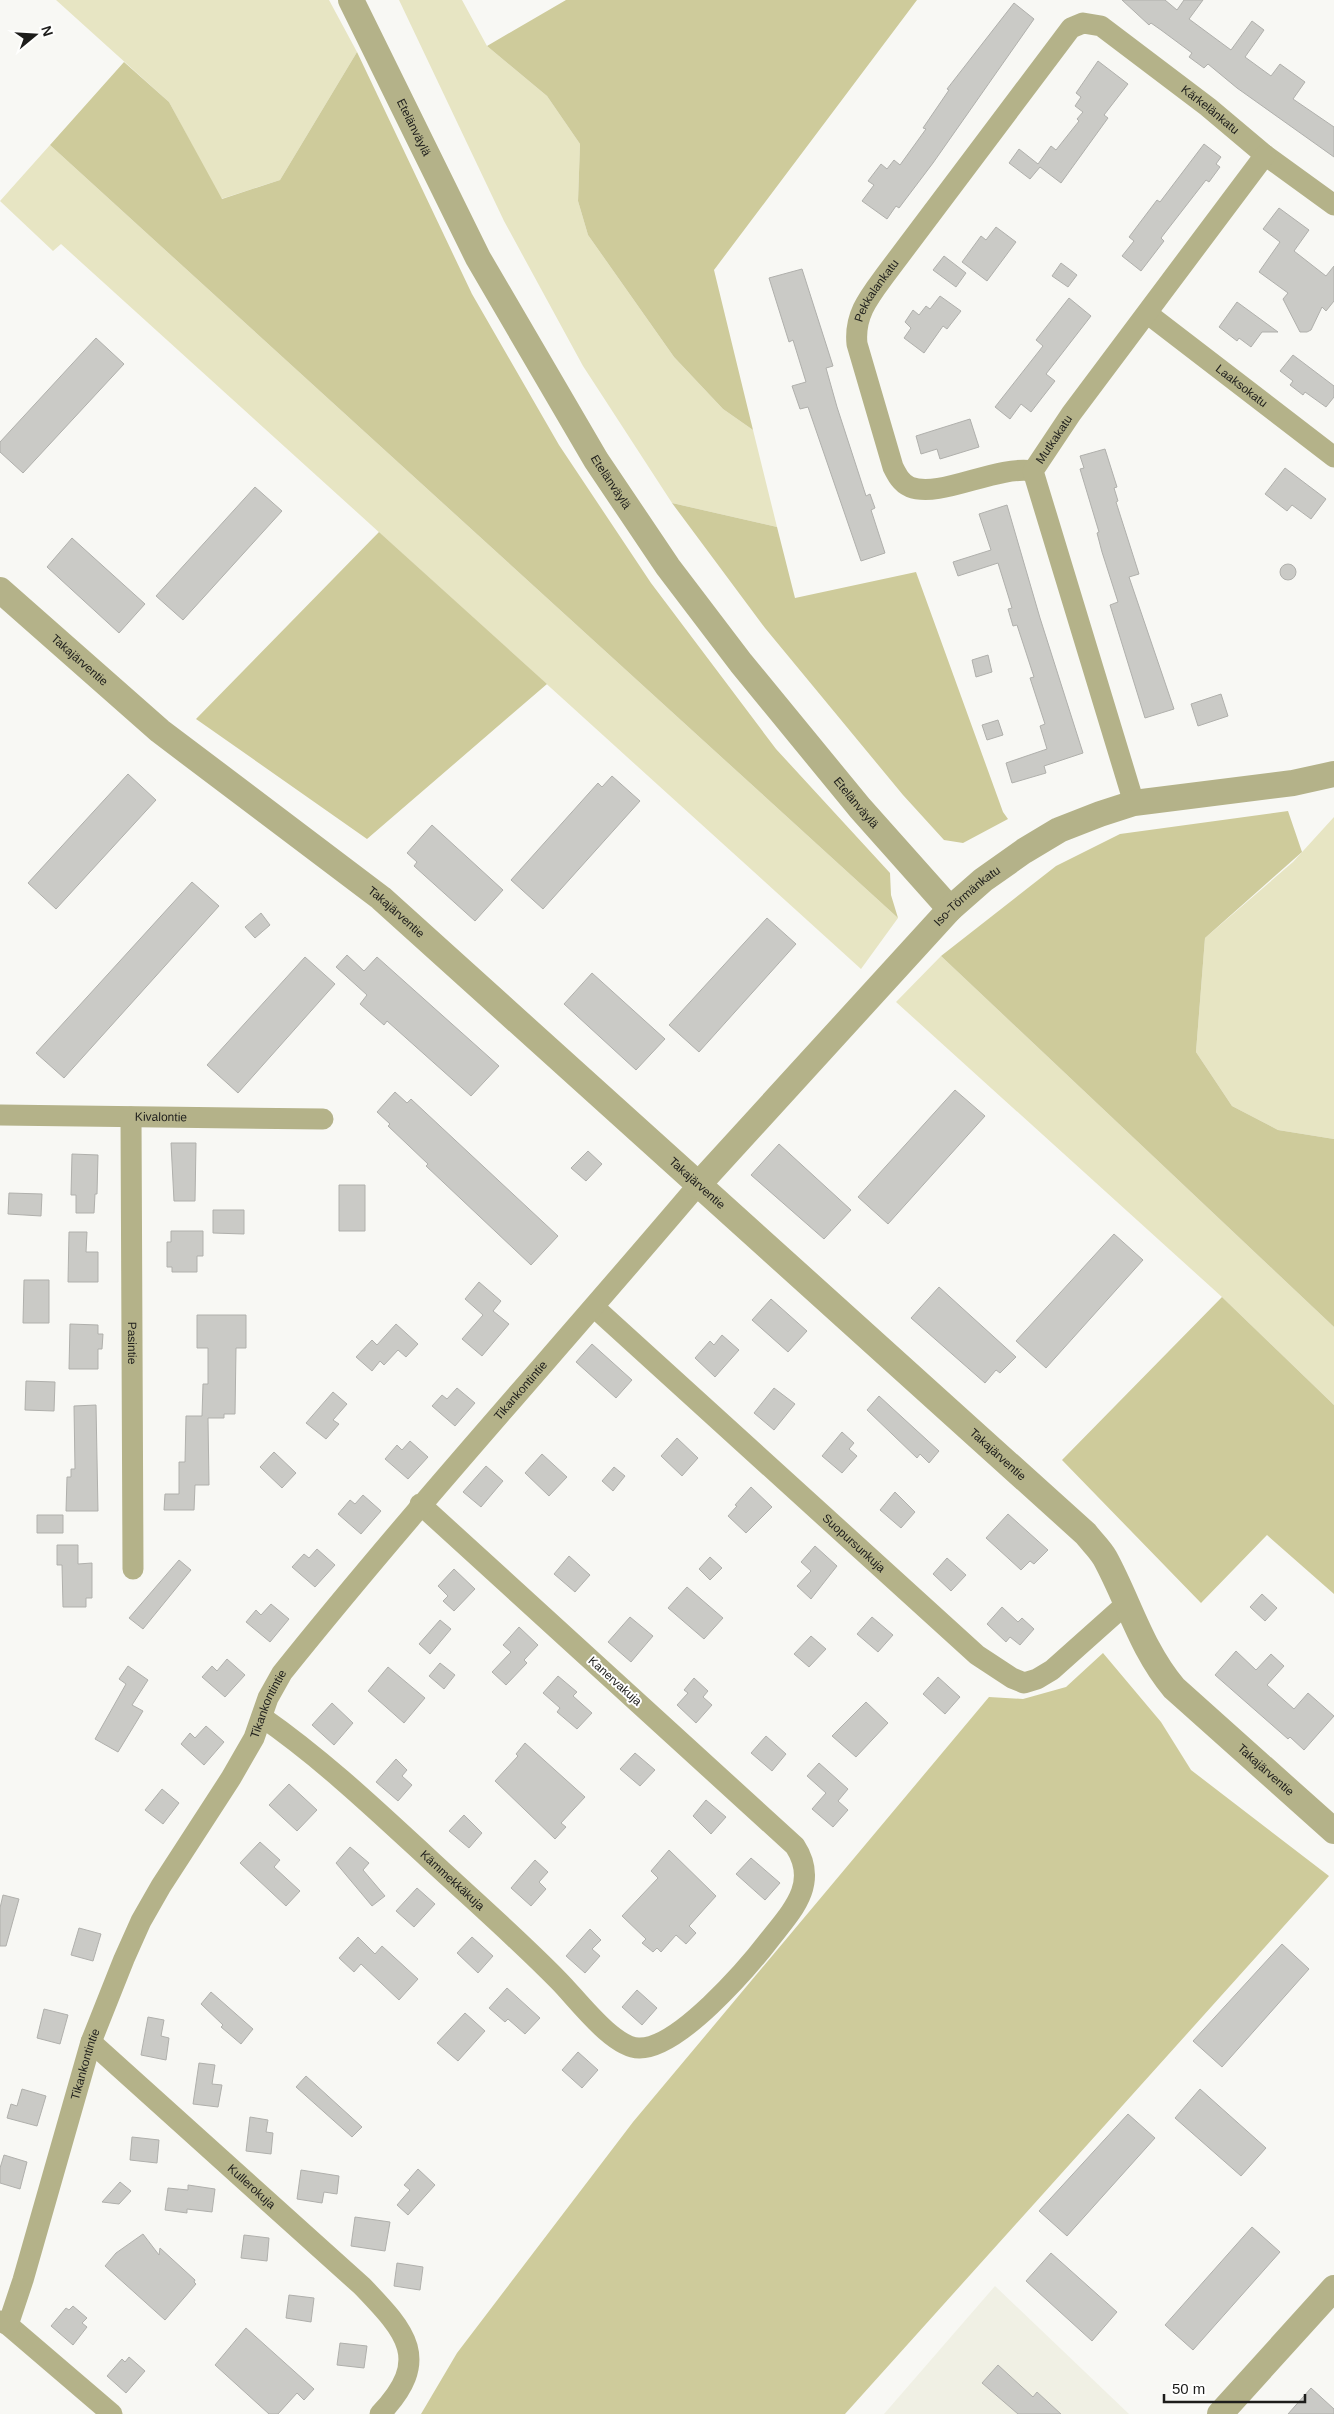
<svg xmlns="http://www.w3.org/2000/svg" width="1334" height="2414" font-family="Helvetica,sans-serif">
<style>
.built{fill:#f0f0e4}
.green{fill:#e7e5c3}
.forest{fill:#cecb9b}
.building{fill:#cacac6;stroke:#b0b0ac}
.lines{fill:none;stroke-linecap:round;stroke-linejoin:round}
.minor{stroke:#b4b289;stroke-width:21}
.tertiary{stroke:#b4b289;stroke-width:26}
.labels{text-anchor:middle;dominant-baseline:central;stroke-width:4;stroke-linejoin:round;paint-order:stroke}
.street-label{font-size:12px;fill:#1d1d1b;stroke:#fffffe}
</style>
<rect width="100%" height="100%" fill="#f8f8f4"/>
<!-- built -->
<path class="built" d="M995,2286l134,128h-245z"/>
<!-- green -->
<path class="green" d="M56,0h273l28,52 -77,128 -59,19 -52,-97z
M399,0h63l25,46 60,50 33,48 -2,57 10,34 86,122 49,52 30,21 24,97 -105,-24 -89,-137 -79,-145z
M50,145l848,773 -37,51 -800,-725 -8,7 -53,-50z
M1334,817v322l-56,-9 -46,-24 -36,-54 9,-114 88,-76z
M941,956l393,371v78l-112,-108 -326,-295z"/>
<!-- forest -->
<path class="forest" d="M566,0h351l-203,270 39,160 -30,-21 -49,-52 -86,-122 -10,-34 2,-57 -33,-48 -60,-50z
M357,52l115,242 87,151 92,138 125,166 114,124 1,22 7,23 -848,-773 74,-83 45,40 53,97 58,-19z
M672,503l105,24 18,71 121,-26 87,240 5,7 -45,24 -19,-3 -41,-45 -138,-167z
M379,532l168,152 -180,155 -171,-120z
M1288,811l14,41 -97,86 -9,114 36,54 46,24 56,9v188l-393,-371 115,-90 64,-32z
M1222,1297l112,108v189l-67,-59 -66,68 -139,-143z
M1103,1653l58,69 30,48 138,106 -484,538h-424l36,-61 176,-231 356,-425 34,2 43,-12z"/>
<!-- building -->
<path class="building" d="M1122,0h43l12,10 7,-10h19l-14,19 42,31 21,-29 12,9 -19,27 26,19 9,-12 25,18 -12,17 41,28v30l-97,-69 -29,-24 -4,4 -15,-11 3,-4 -31,-23 -10,-7 -2,2z
M1014,3l20,16 -101,144 -34,45 -3,-2 -9,13 -25,-18 12,-16 -6,-4 13,-17 6,5 7,-9 6,5 26,-36 -3,-1 26,-38 -2,-1z
M1098,61l30,23 -24,31 4,3 -47,65 -21,-16 -10,12 -21,-16 10,-14 19,15 13,-18 5,4 23,-29 -2,-2 6,-7 -8,-6 6,-9 -5,-4z
M1204,144l17,13 -5,7 4,3 -11,15 -3,-2 -45,58 3,3 -23,30 -19,-15 12,-15 -5,-4 28,-37 3,2z
M1279,208l30,22 -15,21 32,25 8,-10v35l-8,10 -4,-4 -11,23 -4,2h-7l-17,-33 5,-6 -29,-21 21,-30 -17,-13z
M996,227l20,15 -29,39 -25,-19 19,-26 5,4z
M944,256l22,17 -10,14 -23,-17z
M1061,263l16,12 -9,12 -16,-11z
M802,269l31,97 -7,2 11,39 29,89 4,-2 5,14 -4,2 14,43 -24,8 -53,-154 -8,2 -8,-23 14,-4 -13,-42 -4,2 -20,-64z
M940,296l21,15 -14,18 -4,-3 -19,27 -20,-15 7,-10 -6,-6 8,-12 6,5 7,-9 4,3z
M1069,298l22,18 -45,58 9,7 -24,31 -10,-8 -11,15 -15,-12 48,-61 -7,-6z
M1237,302l41,30h-16l-11,15 -12,-9 -2,3 -18,-14z
M96,338l28,26 -101,109 -23,-21v-10z
M1293,355l41,31v11l-8,10 -21,-15 -2,3 -13,-10 3,-4 -13,-10z
M970,419l9,28 -39,12 -3,-10 -16,5 -5,-18z
M1105,449l12,38 -3,1 4,13 -2,1 23,72 -10,3 45,132 -29,9 -35,-113 8,-3 -16,-50 -5,-19 2,-1 -19,-63 4,-1 -4,-12z
M1285,468l41,31 -15,20 -19,-14 -5,6 -22,-17z
M255,487l27,24 -99,109 -27,-24z
M1007,505l33,113 43,135 -39,13 2,7 -34,10 -6,-20 41,-14 -7,-23 5,-2 -15,-46 4,-1 -17,-52 -4,1 -5,-17 4,-1 -14,-45 -40,13 -5,-14 38,-12 -12,-36z
M72,538l73,66 -26,29 -72,-66z
M1280 572a8 8 0 1 1 16 0a8 8 0 1 1-16 0Z
M988,655l4,17 -16,5 -4,-17z
M1221,694l7,22 -30,10 -7,-22z
M998,720l5,15 -16,5 -5,-15z
M128,774l28,26 -100,109 -28,-26z
M612,776l28,25 -97,108 -32,-29 87,-97 4,4z
M432,825l71,65 -28,31 -61,-55 3,-4 -10,-9z
M192,882l27,24 -155,172 -28,-25z
M261,913l9,12 -15,13 -10,-11z
M767,918l29,26 -97,108 -30,-27z
M347,955l17,16 13,-14 122,109 -28,30 -84,-75 -3,4 -24,-21 7,-9 -31,-28z
M305,957l30,27 -97,109 -31,-28z
M592,973l73,66 -29,31 -72,-66z
M955,1090l30,26 -97,108 -30,-27z
M395,1092l12,11 4,-4 147,137 -27,29 -105,-99 2,-2 -40,-38 2,-2 -13,-12z
M171,1143h25l-1,58h-21z
M779,1144l72,66 -27,29 -73,-64z
M588,1151l14,13 -16,17 -15,-13z
M72,1154l26,1 -1,39h-2l-1,19h-18v-18h-5z
M339,1185h26v46h-26z
M9,1193l33,1 -1,22 -33,-2z
M213,1210h31v24l-31,-1z
M171,1231h32v25h-6v16h-25v-5h-5v-25h4z
M69,1232h18l-1,20h12v30h-30z
M1114,1234l29,26 -97,108 -30,-27z
M24,1280h25v43h-26z
M479,1282l22,19 -8,10 16,13 -27,32 -20,-17 21,-24 -18,-16z
M939,1287l77,70 -16,16 -4,-3 -11,13 -74,-65z
M771,1299l36,32 -19,21 -36,-32z
M197,1315h49v33h-10l-1,66h-11v4h-16l1,67h-14l-1,25h-30l1,-16h14v-32h6l1,-46h16l1,-32h5v-36h-11z
M70,1324l28,1v9h5l-1,15h-4v20h-29z
M396,1324l22,20 -12,13 -8,-7 -14,15 -4,-4 -8,10 -16,-14 16,-17 5,5z
M722,1335l17,15 -24,27 -20,-19 15,-17 4,4z
M592,1344l40,36 -16,18 -40,-36z
M26,1381l29,1 -1,29 -29,-1z
M457,1388l18,15 -20,23 -23,-20 10,-11 5,4z
M774,1388l21,16 -21,26 -20,-17z
M333,1392l14,12 -14,16 6,4 -13,15 -20,-16z
M879,1396l60,55 -10,12 -9,-9 -3,4 -50,-48z
M96,1405l2,106h-32l1,-34h4v-8h4l-1,-63z
M842,1432l12,11 -5,6 8,7 -15,17 -20,-17z
M677,1438l21,20 -16,18 -21,-20z
M410,1441l18,16 -20,22 -23,-20 12,-14 5,5z
M274,1452l22,21 -14,15 -22,-21z
M542,1454l25,23 -18,19 -24,-23z
M486,1466l17,15 -22,26 -18,-15z
M614,1467l11,9 -12,15 -11,-10z
M751,1487l21,20 -26,26 -18,-17 9,-10 -2,-1z
M895,1492l20,20 -14,16 -21,-18z
M363,1495l18,16 -20,23 -23,-20 12,-14 5,4z
M1008,1514l40,36 -14,14 -4,-3 -9,9 -35,-32z
M37,1515h26v18h-26z
M57,1545h21v19l14,-1v35h-6v9h-23l-1,-42h-5z
M815,1546l22,20 -26,33 -14,-13 14,-15 -10,-9z
M317,1549l18,16 -20,22 -23,-20 12,-13 5,4z
M569,1556l21,19 -15,17 -21,-18z
M710,1557l12,11 -12,12 -11,-11z
M947,1558l19,17 -15,16 -18,-17z
M179,1560l12,10 -48,59 -14,-11z
M454,1569l21,20 -21,22 -11,-10 5,-5 -10,-10z
M687,1587l36,31 -19,21 -36,-31z
M1262,1594l15,14 -12,13 -15,-14z
M271,1604l18,15 -19,23 -24,-20 10,-12 5,5z
M1002,1607l16,15 4,-4 12,11 -14,16 -10,-8 -4,5 -19,-18z
M630,1617l23,19 -22,26 -23,-20z
M872,1617l21,18 -15,17 -21,-18z
M440,1620l11,9 -21,25 -11,-10z
M519,1627l19,18 -14,15 3,3 -21,22 -14,-13 19,-20 -8,-7z
M811,1636l15,13 -17,18 -15,-13z
M1236,1651l20,19 15,-16 13,12 -17,19 27,24 14,-16 26,23 -30,34 -14,-13 -2,2 -73,-64z
M227,1659l18,16 -20,22 -23,-20 10,-11 5,5z
M440,1663l15,12 -11,14 -15,-13z
M128,1666l20,14 -16,25 11,6 -25,41 -23,-13 31,-55 -7,-5z
M388,1667l37,31 -21,25 -36,-32z
M558,1676l19,16 -4,4 19,17 -15,16 -20,-17 3,-4 -17,-15z
M938,1677l22,20 -15,17 -22,-20z
M694,1678l14,13 -5,6 9,8 -16,18 -19,-18 11,-12 -4,-3z
M866,1702l22,21 -32,34 -24,-21z
M332,1703l21,20 -19,22 -22,-20z
M206,1726l18,16 -20,23 -23,-21 9,-11 5,5z
M766,1736l20,18 -14,17 -21,-18z
M525,1743l60,54 -24,26 5,4 -11,12 -60,-58 23,-25 -2,-2z
M635,1753l20,17 -15,16 -20,-17z
M396,1759l11,11 -5,6 10,9 -14,16 -22,-19z
M819,1763l29,26 -10,12 10,9 -15,17 -21,-18 14,-16 -19,-17z
M289,1784l28,26 -20,21 -28,-26z
M162,1789l17,14 -16,21 -18,-14z
M706,1800l20,17 -15,17 -18,-18z
M464,1815l18,18 -13,15 -20,-17z
M260,1842l20,18 -6,7 26,24 -14,15 -46,-43z
M350,1847l19,16 -6,7 22,26 -13,10 -36,-43z
M669,1850l47,46 -27,30 7,7 -10,11 -10,-9 -15,17 -4,-4 -4,4 -11,-9 4,-4 -24,-23 36,-38 -7,-7z
M751,1858l29,25 -15,17 -29,-26z
M535,1860l13,12 -9,10 7,7 -15,17 -20,-18z
M417,1888l18,16 -21,23 -18,-16z
M3,1895l16,4 -13,47h-6v-38z
M79,1928l22,6 -8,27 -22,-6z
M590,1929l11,11 -9,9 8,7 -15,17 -19,-17z
M358,1937l17,17 7,-8 36,33 -19,21 -38,-36 -7,8 -15,-14z
M472,1937l21,19 -15,17 -21,-20z
M1282,1944l27,25 -87,98 -29,-26z
M507,1988l33,30 -15,16 -17,-15 -3,3 -16,-14z
M637,1990l20,18 -15,17 -20,-18z
M211,1992l42,37 -12,15 -20,-17 2,-2 -22,-21z
M44,2009l24,6 -8,29 -23,-6z
M465,2013l20,18 -27,30 -21,-18z
M148,2017l16,3 -3,16 8,2 -3,22 -25,-5z
M578,2052l20,18 -16,18 -20,-18z
M199,2063l16,2 -3,19 10,1 -4,22 -25,-3z
M306,2076l56,51 -10,10 -56,-50z
M22,2089l24,7 -9,30 -30,-8 4,-14 6,2z
M1200,2089l66,59 -25,28 -66,-58z
M1128,2114l27,24 -88,98 -28,-25z
M250,2117l18,3 -2,12 7,1 -2,21 -25,-3z
M132,2137l27,3 -2,23 -27,-3z
M4,2155l23,7 -7,27 -20,-6v-15z
M418,2169l17,16 -27,30 -11,-10 13,-15 -6,-5z
M301,2170l38,6 -2,18 -13,-2 -2,11 -25,-4z
M120,2182l11,9 -12,13 -17,-2z
M188,2185l27,4 -3,23 -25,-3v4l-22,-3 3,-22 20,2z
M355,2217l35,5 -5,29 -34,-5z
M1252,2227l28,25 -87,98 -28,-25z
M143,2234l16,21 1,-7 35,32 -1,2 2,2 -31,36 -60,-54 11,-13z
M244,2235l25,3 -2,23 -26,-3z
M1051,2253l66,59 -25,29 -66,-60z
M397,2263l26,4 -3,23 -26,-4z
M289,2295l25,3 -3,24 -25,-4z
M73,2306l14,12 -5,5 5,4 -14,18 -22,-19 15,-18 3,2z
M246,2328l68,61 -10,11 -7,-7 -19,21h-9l-54,-49z
M340,2343l27,3 -3,22 -27,-3z
M129,2357l16,14 -19,22 -19,-17 15,-17 3,3z
M998,2365l35,32 4,-5 24,22h-43l-36,-31z
M1311,2388l23,21v5h-46z"/>
<g class="lines">
<!-- minor -->
<g class="minor">
<path id="s1" d="M1148,314l186,143"/>
<path id="s2" d="M1033,471c-37,-6 -93,28 -123,16 -9,-4 -13,-12 -17,-20l-36,-123c-3,-29 12,-47 29,-70l185,-246 12,-5 18,3 107,81 57,48 69,50"/>
<path id="s3" d="M1134,803l-101,-332 38,-57 194,-259"/>
<path id="s4" d="M0,1115l323,4"/>
<path id="s5" d="M131,1117l2,452"/>
<path id="s6" d="M594,1307l383,348 35,23 12,5 13,-4 15,-9 74,-66"/>
<path id="s7" d="M262,1717c59,41 112,91 165,140 44,41 90,81 132,124 18,18 54,67 80,67 39,1 108,-79 131,-109 23,-29 49,-56 25,-93l-375,-342"/>
<path id="s8" d="M91,2042l271,244c43,45 71,73 18,128"/>
<path d="M0,2321l8,4 104,89"/>
<path id="s9" d="M8,2325l15,-45 68,-238 33,-83 17,-38 20,-35 70,-108 23,-40 14,-40 14,-25c134,-167 278,-325 416,-488"/>
</g>
<!-- tertiary -->
<g class="tertiary">
<path id="s10" d="M351,0l127,258 118,202 72,107 73,96 119,145 90,101"/>
<path id="s11" d="M0,590l160,141 221,167 705,636c6,8 14,15 19,24 24,44 36,91 69,130l160,143"/>
<path id="s12" d="M698,1185l252,-276 33,-29 41,-29 35,-21 41,-16 34,-11 159,-20 41,-9"/>
<path d="M1220,2414l114,-126"/>
</g>
</g>
<g class="labels">
<!-- street labels -->
<g class="street-label">
<text stroke="none"><textPath href="#s2" startOffset="835">Kärkelänkatu</textPath></text>
<text stroke="none"><textPath href="#s10" startOffset="142">Etelänväylä</textPath></text>
<text stroke="none"><textPath href="#s2" startOffset="339">Pekkalankatu</textPath></text>
<text stroke="none"><textPath href="#s1" startOffset="118">Laaksokatu</textPath></text>
<text stroke="none"><textPath href="#s3" startOffset="385">Mutkakatu</textPath></text>
<text stroke="none"><textPath href="#s10" startOffset="548">Etelänväylä</textPath></text>
<text stroke="none"><textPath href="#s11" startOffset="106">Takajärventie</textPath></text>
<text stroke="none"><textPath href="#s10" startOffset="952">Etelänväylä</textPath></text>
<text stroke="none"><textPath href="#s12" startOffset="395">Iso-Törmänkatu</textPath></text>
<text stroke="none"><textPath href="#s11" startOffset="511">Takajärventie</textPath></text>
<text stroke="none"><textPath href="#s4" startOffset="161">Kivalontie</textPath></text>
<text stroke="none"><textPath href="#s11" startOffset="916">Takajärventie</textPath></text>
<text stroke="none"><textPath href="#s5" startOffset="226">Pasintie</textPath></text>
<text stroke="none"><textPath href="#s9" startOffset="1082">Tikankontintie</textPath></text>
<text stroke="none"><textPath href="#s11" startOffset="1321">Takajärventie</textPath></text>
<text stroke="none"><textPath href="#s6" startOffset="351">Suopursunkuja</textPath></text>
<text transform="translate(615 1681) rotate(42)">Kanervakuja</text>
<text stroke="none"><textPath href="#s9" startOffset="678">Tikankontintie</textPath></text>
<text stroke="none"><textPath href="#s11" startOffset="1741">Takajärventie</textPath></text>
<text stroke="none"><textPath href="#s7" startOffset="251">Kämmekkäkuja</textPath></text>
<text stroke="none"><textPath href="#s9" startOffset="272">Tikankontintie</textPath></text>
<text stroke="none"><textPath href="#s8" startOffset="216">Kullerokuja</textPath></text>
</g>
</g>
<!-- north arrow -->
<g transform="translate(35 35) rotate(72)" stroke="#fffffe" stroke-width="4" paint-order="stroke">
<path d="M0-4L9 19L0 12L-9 19Z" fill="#1d1d1b"/>
<text y="-8" font-size="14" font-weight="bold" text-anchor="middle" fill="#1d1d1b">N</text>
</g>
<!-- scale -->
<path d="M1164 2394v8h141v-8" fill="none" stroke="#1d1d1b" stroke-width="2.5"/>
<text x="1172" y="2394" font-size="15" fill="#1d1d1b" stroke="#fffffe" stroke-width="4" paint-order="stroke">50 m</text>
</svg>
